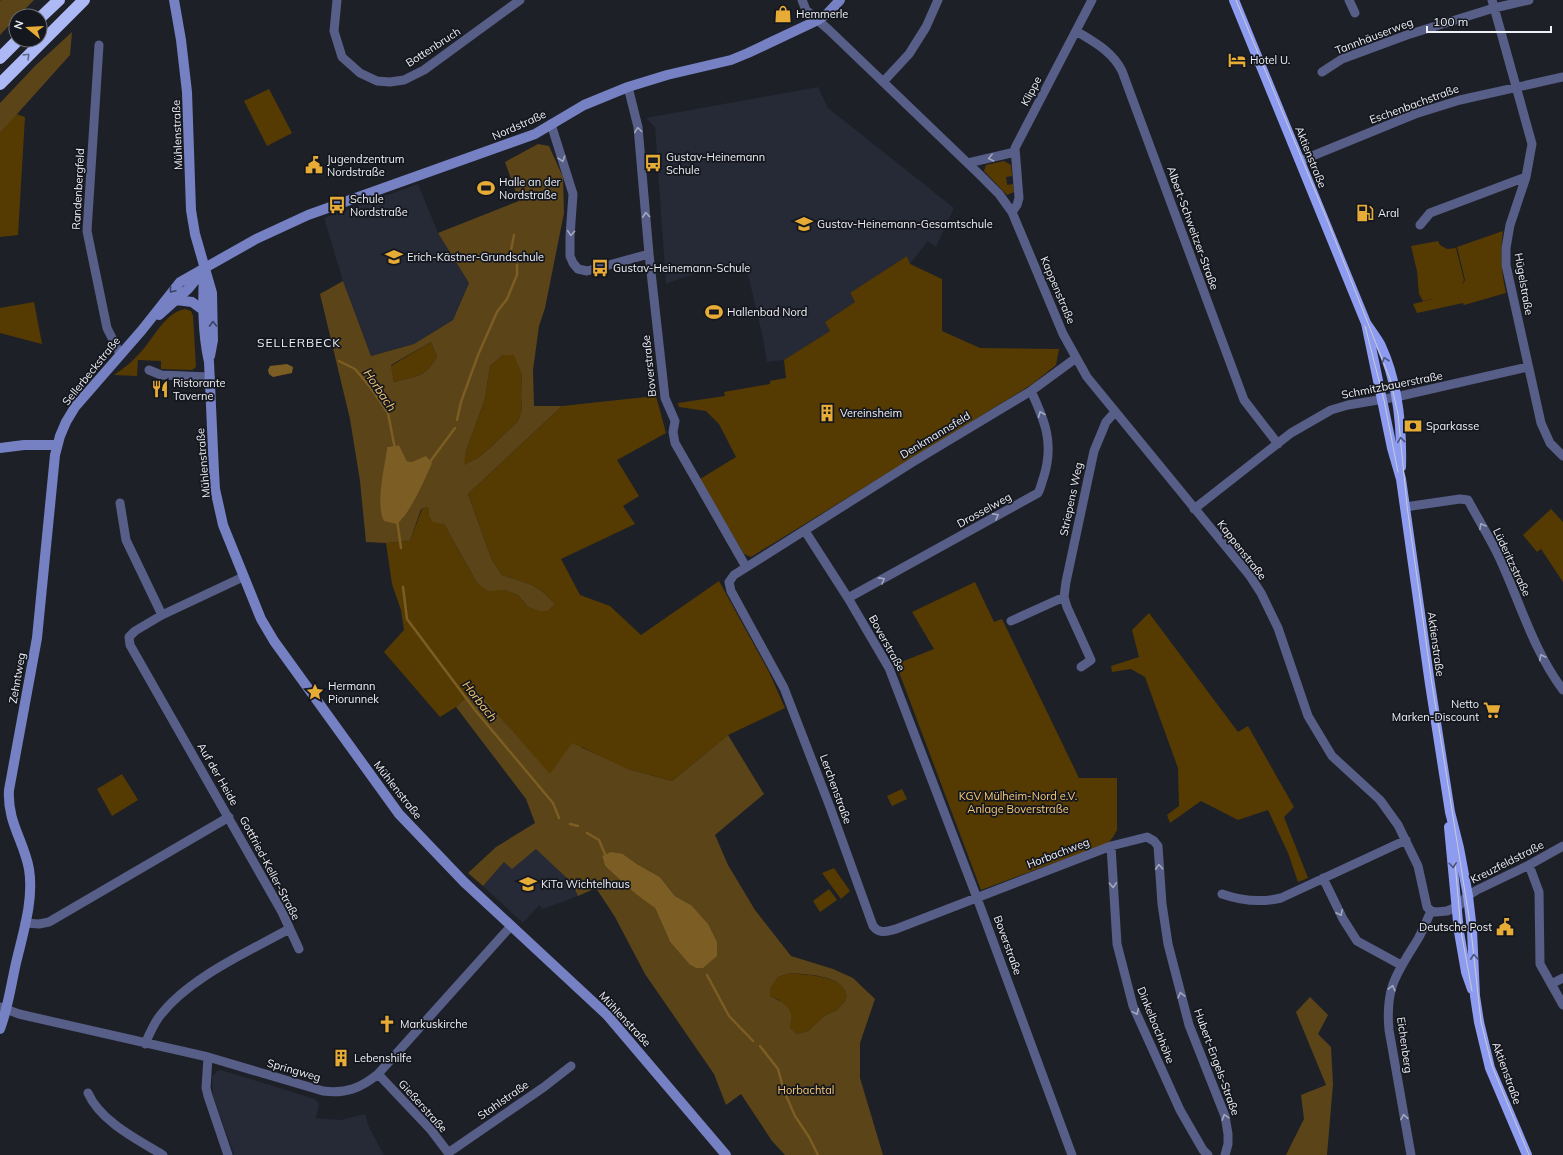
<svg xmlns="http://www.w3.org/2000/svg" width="1563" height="1155" font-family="Mulish,sans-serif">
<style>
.built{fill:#262936}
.green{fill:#553b01}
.forest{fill:#5b4417;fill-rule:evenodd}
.water{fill:#7c5d23}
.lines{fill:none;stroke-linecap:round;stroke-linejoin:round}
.stream{stroke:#7c5d23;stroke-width:2.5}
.street{stroke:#575e87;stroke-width:9}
.secondary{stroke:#7581c2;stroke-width:10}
.primary{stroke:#8d9cf0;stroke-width:10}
.highway{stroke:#acb9f5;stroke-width:12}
.tram{stroke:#caccd2;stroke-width:1}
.oneway{stroke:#60688a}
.oneway2{stroke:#a2a7be}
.oneway3{stroke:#3b4160}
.oneway4{stroke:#4b537c}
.labels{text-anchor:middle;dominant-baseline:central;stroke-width:3.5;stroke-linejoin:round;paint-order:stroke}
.poi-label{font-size:11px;fill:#eef0f5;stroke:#15171e;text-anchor:start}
.street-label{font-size:11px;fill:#eef0f5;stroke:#15171e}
.park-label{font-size:11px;fill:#faca77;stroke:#15171e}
.neighbourhood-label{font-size:12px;letter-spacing:1px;fill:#eef0f5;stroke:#15171e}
.water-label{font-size:12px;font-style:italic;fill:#f5c672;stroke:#15171e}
</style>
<rect width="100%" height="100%" fill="#1e2028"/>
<!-- built -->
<path class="built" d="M818,87l10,21 126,100 -18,39 -8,-6 -18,23 -3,-8 -57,38 5,8 -30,20 5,9 -46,29 -17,2 -4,-24 -18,-76 -46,10 -33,12 -11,-157 -9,-9z
M418,184l20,49 31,50 -16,37 -39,24 -43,12 -28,-75 -19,-63z
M536,848l36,35 6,13 -35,13 -4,-4 -16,18 -40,-37 21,-24 8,6z
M221,1070l94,29 4,5 -3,14 25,2 24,-6 4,13 15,28h-150l-21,-59 -1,-19 5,-6z"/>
<!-- green -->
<path class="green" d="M269,89l23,44 -25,13 -23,-45z
M16,114l9,3 -7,118 -18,2v-104z
M1004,161l7,4 1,11 -6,1 1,8 6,-1 1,8 -7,3 -23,-24 2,-6z
M1503,231c-3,21 -2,41 3,62l-42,12 -1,-2 -46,10 -4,-9 20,-5 -10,2 -4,-7 -2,-23 -6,-25 27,-5 2,4 7,4 9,-1 8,32 -2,5 3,-5 -8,-33z
M907,256l3,8 32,15v52l38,17 79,1 -3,16 -25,20 -280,172 -7,-3 -44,-75 36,-22 -17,-33 -13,-13 -27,-4 -1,-4 47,-7 -1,-4 46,-8v-3l16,-3 -2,-18 46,-29 -5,-9 30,-20 -5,-9z
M34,302l8,42 -42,-11v-25z
M185,309l6,2 2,5 3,51 -4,3 -31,-1v-8l-23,-1 -1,16 -23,-1c8,-6 16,-11 22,-18 15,-13 28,-45 49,-48z
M431,342l6,14c-11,22 -21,20 -43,26l-3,-16z
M503,355h12l7,20 -1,21 1,13 -4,12 -28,27 -12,10 -15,8 3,-15 19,-52 5,-33z
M656,396l10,37 -49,27 22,36 -16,10 12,18 -74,35 19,36 30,11 31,29 78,-54 50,91 16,36 -57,27 -56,46 -44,-12 -19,-8 -27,-14 -32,28 -75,-87 -19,19 -16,10 -56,-65 20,-22 -3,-20 -9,-26 -6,-41 24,-2 12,-32 6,-2 1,9 15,8 33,59 11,7h17l13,5 9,11 28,-2 -12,-12 -11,-7 -30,-10 -10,-15 -24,-66 94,-88z
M1551,509l12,13v60l-22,-33 -4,3 -14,-17z
M975,582l19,40 8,-3 77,159h38v52l-4,7 -5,6 -127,47 -85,-226 38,-15 -22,-37z
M1149,613l89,119 10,-6 46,81 -10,10 24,61 -10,4 -10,-29 -20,-43 -30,10 -37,-19 -31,22 -3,-8 12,-9 -1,-38 -33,-91 -14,-8 -19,3 -1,-6 28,-9 -7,-27z
M122,774l16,26 -26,16 -15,-27z
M902,789l5,10 -15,7 -5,-10z
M834,868l16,23 -9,8 -19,-26z
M829,889l8,11 -17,12 -7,-11z
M790,973c15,2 48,2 55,18 2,2 1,7 1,9l-9,10 -13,6 -16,15 -11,3 -8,-6 -10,-28 -9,-4v-9l8,-10z"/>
<!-- forest -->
<path class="forest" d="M1,0h33l-16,16h-2v2l-16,17v-34z
M72,32l-2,23 -70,78v-30l35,-37z
M538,144l11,2 14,31 1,36 -19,95 -6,18 -6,44 1,36h28l-94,88 24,66 10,15 30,10 11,7 12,12 -8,7h-8l-12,-5 -9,-11 -13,-5 -17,1 -11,-8 -33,-59 -11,-2 -4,-6 -1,-9 -7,2 -11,32 -24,2 -20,-1 -6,-61 -10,-62 -30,-125 23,-13 28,75 43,-12 39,-24 16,-37 -31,-50 81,-32 -14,-39zM431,342l6,14c-11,22 -21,20 -43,26l-3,-17zM503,355h11l8,20 -1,21 1,13 -4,12 -28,27 -12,10 -14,7 2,-14 19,-52 5,-33zM399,445l8,16 5,1 -6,50 -4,8 -18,-47 3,-26z
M475,688l75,86 22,-31 56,26 44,12 56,-46 36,59 -49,41 13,30 27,45 36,46 42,13 20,9 22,21 -15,44v35l23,77h-98l-13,-14 -31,-47 -15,11 -12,-31 -69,-100 -30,-57 -19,-29 -18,8 -6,-13 -36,-34 -24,20 -8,-7 -21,24 -15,-13 28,-26 39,-24 -9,-24 -70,-92zM623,854l14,10 23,13 15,19 16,9 -2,59 -19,-22 -15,-34 -50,-42 -3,-10zM790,973c15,1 48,2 55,18 2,3 1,7 1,9l-9,10 -13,6 -16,15 -11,3 -7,-6c0,-4 2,-9 1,-13 -1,-10 -13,-15 -21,-19v-8l8,-11z
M1310,997l18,18 -10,19 13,13 2,37 -6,71h-41l18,-36 -3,-24 25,-10 -30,-73z"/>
<!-- water -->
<path class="water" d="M287,364l6,3 -1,6 -19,4 -4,-3 -1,-4 2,-4z
M399,445l8,16 5,1 14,-6 6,7c-7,16 -22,51 -35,61l-13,-3c-9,-17 1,-54 3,-74z
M611,852l12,2 14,10 23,13 15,19 16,9 17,19 9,18v14l-14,12h-7l-7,-4 -19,-22 -15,-34 -19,-14 -31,-28 -3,-10z"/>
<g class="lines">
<!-- stream -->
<path class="stream" d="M514,235l-3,15 3,9
M339,361l16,8 16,19 17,25 7,36
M457,420l4,-18 17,-47 19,-43 10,-13 10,-24v-10
M429,463l26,-35
M397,520l4,28
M403,587l4,32 68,91 78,93 6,15
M570,824l8,2
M587,833l12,7 6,14
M707,975l22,41 24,25
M760,1046l18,23 6,22 11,25 14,21 9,18"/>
<!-- street -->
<path class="street" d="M337,0l-3,31 8,26 18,16 17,8 13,1 14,-2 20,-10 96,-70
M802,0l4,10 23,20 150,144 20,20 13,18 51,122 24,43 163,199 11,17 17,35 30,88 24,40 48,44 18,25 20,41 9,41 4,4
M1349,0l6,13
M1492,0l40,144 -6,33 -16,48 -4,23v17l35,158 9,20 13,13
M1076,31c18,11 36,20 46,40l122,329 34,44
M99,45l-12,186 20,97 13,26
M1322,72l20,-13 65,-24 87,-27 35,-8
M883,82l26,-28 17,-27 12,-27
M628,87l10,40 11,127 16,144 10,23 -2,11 2,11 71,124
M551,124l22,70 -3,42v20l3,7 5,6 9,2 62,-17
M1300,161l115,-47 45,-14 103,-23
M968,163l47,-11
M1012,212l5,-7 2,-7 -4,-50 77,-148
M1420,225l10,-12 96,-36
M1076,358l-45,33 -118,71 -179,113 -5,7 2,9 53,97 46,119 43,119c7,9 14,5 23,3l215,-83 36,-9 7,4 4,5 4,58 6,40 21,81 36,91 3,18v10l-3,11
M149,370l12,5 49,2
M120,503l6,37 36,75
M1405,507l55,-8 8,1c10,19 22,38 31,57 21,45 34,93 64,133
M1194,509l97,-76 40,-23 17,-5 48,-8 132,-30
M805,531l43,67 41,70 88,230 95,257
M243,577l-81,38 -27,16 -6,6 1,8 152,267 17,37
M848,598l190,-105c3,-5 4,-12 6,-17 10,-33 1,-55 -13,-85
M1011,621l53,-24
M1081,667l10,-7 -24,-53 -3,-10 2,-15 28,-131 12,-29 9,-10
M1111,846l6,98 16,62 47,104 23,40 5,5
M1529,865l10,27 1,72 23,41
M1323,878l20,41 14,22 44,24
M1222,894c20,7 38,9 59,4l125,-58
M1431,911l5,1 11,-1 12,-5 7,-9 11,-7 52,-25 34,-19
M25,923l14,1 10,-2 180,-105
M1551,984l12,-6
M0,1007l19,7 189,43 115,34c23,3 38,-3 55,-17l133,-148
M145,1044c4,-9 8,-19 14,-27 29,-39 89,-65 130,-88
M208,1057l-2,31 2,8 20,59
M378,1074l53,56 19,25
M88,1093c12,28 50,47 75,62
M448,1153l96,-66 27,-21
M1411,1155l-22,-125c-4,-43 8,-57 29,-91 5,-9 9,-19 13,-28"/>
<!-- secondary -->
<path class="secondary" d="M174,0l7,40 6,52 4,118 4,24 17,59 1,47 -3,16
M204,269c-1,31 -2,63 5,93l5,110 1,17 8,36 38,94 13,22 125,173 65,68 143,133 119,140
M176,300l16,2 11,8
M159,315l29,-26 13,-16
M0,448l24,-3h33
M0,1029c8,-21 11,-44 16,-66 7,-30 18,-63 13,-94 -5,-28 -22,-47 -20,-79l28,-152 18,-183 5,-19 6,-14 9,-15 67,-77 38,-48 76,-43 52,-24 227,-81 49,-29 44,-18 39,-12 64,-15 17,-7 70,-33 10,-7 12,-13"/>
<!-- primary -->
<path class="primary" d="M1234,0l132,323c5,8 11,15 15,23 17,37 21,82 20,121
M1366,323l26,125 9,31 29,205 20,128 9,36 9,48 4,34 3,66 4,26 11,46 37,87
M1449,827l10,105 7,40 6,17"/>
<!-- highway -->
<path class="highway" d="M40,18l19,-18
M0,58l18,-18
M0,84l84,-84"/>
<!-- tram -->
<path class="tram" d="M1236,0l92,222 62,157 8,35 9,92 25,178 39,246 10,92 11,44 37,89
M1365,326l19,74 14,72
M1455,862l6,69 11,60"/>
</g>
<!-- one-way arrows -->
<defs><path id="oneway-chevron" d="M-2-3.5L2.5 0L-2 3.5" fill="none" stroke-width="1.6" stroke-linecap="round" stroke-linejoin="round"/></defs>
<use class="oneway" href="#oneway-chevron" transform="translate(27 56) rotate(-45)"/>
<g class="oneway2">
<use href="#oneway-chevron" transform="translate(638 130) rotate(-98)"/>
<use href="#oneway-chevron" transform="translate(991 158) rotate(167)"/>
<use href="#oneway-chevron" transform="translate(562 159) rotate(72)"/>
<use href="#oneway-chevron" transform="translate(646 215) rotate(-94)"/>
<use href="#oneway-chevron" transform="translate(571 233) rotate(95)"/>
<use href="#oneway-chevron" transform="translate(1041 414) rotate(-112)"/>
<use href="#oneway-chevron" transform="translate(996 516) rotate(-29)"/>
<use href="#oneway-chevron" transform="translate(1482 526) rotate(-119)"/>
<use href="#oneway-chevron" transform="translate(882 580) rotate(-29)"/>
<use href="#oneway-chevron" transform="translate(1542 657) rotate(-117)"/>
<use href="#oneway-chevron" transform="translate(1159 867) rotate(-93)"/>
<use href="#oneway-chevron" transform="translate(1113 885) rotate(87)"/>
<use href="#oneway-chevron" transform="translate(1340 913) rotate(64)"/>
<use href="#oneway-chevron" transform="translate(1392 988) rotate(-76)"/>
<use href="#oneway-chevron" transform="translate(1181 995) rotate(-104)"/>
<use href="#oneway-chevron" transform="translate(1136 1012) rotate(66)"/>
<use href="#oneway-chevron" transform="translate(1225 1117) rotate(-107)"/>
<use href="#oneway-chevron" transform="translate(1404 1117) rotate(-100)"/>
</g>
<g class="oneway3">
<use href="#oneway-chevron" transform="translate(172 290) rotate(130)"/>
<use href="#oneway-chevron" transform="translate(213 324) rotate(-91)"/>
</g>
<g class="oneway4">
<use href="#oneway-chevron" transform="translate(1385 360) rotate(-109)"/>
<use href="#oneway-chevron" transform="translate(1401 440) rotate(-96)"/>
<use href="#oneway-chevron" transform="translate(1453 865) rotate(83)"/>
<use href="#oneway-chevron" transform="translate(1474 957) rotate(-93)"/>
</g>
<!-- icons -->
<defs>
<g id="shop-bare" transform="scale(1.38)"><path d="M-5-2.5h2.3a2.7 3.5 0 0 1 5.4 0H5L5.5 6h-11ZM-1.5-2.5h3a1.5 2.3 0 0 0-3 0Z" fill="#e7ac36" stroke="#15171e" stroke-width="2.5" paint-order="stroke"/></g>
<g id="hotel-bare" transform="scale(1.38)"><path d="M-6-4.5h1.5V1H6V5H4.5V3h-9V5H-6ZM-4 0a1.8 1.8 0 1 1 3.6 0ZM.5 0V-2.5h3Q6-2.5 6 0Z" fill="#e7ac36" stroke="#15171e" stroke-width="2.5" paint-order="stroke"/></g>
<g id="bus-bare" transform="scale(1.38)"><path d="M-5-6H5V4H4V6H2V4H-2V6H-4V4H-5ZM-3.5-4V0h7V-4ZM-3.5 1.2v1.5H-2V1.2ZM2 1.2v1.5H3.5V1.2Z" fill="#e7ac36" stroke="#15171e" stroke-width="2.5" paint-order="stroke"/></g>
<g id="civic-bare" transform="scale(1.38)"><path d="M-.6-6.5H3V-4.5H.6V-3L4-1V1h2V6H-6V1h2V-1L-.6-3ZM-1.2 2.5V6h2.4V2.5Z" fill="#e7ac36" stroke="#15171e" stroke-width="2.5" paint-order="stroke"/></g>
<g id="stadium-bare" transform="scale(1.38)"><path d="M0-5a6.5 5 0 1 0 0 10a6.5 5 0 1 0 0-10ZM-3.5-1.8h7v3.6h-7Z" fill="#e7ac36" stroke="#15171e" stroke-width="2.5" paint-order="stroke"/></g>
<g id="fuel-bare" transform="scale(1.38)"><path d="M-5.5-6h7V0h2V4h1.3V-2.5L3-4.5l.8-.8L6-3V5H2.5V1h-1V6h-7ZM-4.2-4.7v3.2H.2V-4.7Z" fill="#e7ac36" stroke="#15171e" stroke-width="2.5" paint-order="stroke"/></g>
<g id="school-bare" transform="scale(1.38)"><path d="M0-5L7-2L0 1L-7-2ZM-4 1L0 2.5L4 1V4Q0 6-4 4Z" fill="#e7ac36" stroke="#15171e" stroke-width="2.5" paint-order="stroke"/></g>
<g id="restaurant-bare" transform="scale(1.38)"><path d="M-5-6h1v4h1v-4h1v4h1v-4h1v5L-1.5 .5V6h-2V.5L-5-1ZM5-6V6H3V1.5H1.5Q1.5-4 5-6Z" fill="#e7ac36" stroke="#15171e" stroke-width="2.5" paint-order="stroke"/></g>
<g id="building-bare" transform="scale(1.38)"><path d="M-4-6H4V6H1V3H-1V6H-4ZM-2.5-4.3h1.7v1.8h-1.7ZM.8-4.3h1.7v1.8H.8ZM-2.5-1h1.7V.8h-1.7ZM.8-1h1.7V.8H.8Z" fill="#e7ac36" stroke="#15171e" stroke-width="2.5" paint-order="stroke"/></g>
<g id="bank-bare" transform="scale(1.38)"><path d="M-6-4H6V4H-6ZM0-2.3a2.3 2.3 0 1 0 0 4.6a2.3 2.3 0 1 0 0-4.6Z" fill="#e7ac36" stroke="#15171e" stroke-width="2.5" paint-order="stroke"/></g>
<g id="sight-bare" transform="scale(1.38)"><path d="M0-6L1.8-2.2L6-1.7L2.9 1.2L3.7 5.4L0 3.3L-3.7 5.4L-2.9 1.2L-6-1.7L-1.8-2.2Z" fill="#e7ac36" stroke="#15171e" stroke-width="2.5" paint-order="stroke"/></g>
<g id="supermarket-bare" transform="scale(1.38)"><path d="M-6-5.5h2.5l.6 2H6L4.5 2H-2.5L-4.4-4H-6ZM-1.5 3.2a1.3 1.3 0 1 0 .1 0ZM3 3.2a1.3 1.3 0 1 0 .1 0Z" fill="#e7ac36" stroke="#15171e" stroke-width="2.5" paint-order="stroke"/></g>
<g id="church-bare" transform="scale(1.38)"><path d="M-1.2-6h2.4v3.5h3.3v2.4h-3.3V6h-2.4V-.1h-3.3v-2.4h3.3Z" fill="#e7ac36" stroke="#15171e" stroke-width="2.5" paint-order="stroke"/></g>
</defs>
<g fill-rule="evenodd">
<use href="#shop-bare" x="783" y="14"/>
<use href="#hotel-bare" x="1237" y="60"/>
<use href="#bus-bare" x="653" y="163"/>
<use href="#civic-bare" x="314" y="165"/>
<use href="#stadium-bare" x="486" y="188"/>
<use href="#bus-bare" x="337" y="205"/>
<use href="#fuel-bare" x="1365" y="213"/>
<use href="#school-bare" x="804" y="224"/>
<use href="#school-bare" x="394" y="257"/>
<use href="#bus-bare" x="600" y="268"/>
<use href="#stadium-bare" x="714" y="312"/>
<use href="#restaurant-bare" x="160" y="389"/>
<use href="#building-bare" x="827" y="413"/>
<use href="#bank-bare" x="1413" y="426"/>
<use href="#sight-bare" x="315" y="692"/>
<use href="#supermarket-bare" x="1492" y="710"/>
<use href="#school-bare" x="528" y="884"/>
<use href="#civic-bare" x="1505" y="927"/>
<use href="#church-bare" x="387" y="1024"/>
<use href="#building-bare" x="341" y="1058"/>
</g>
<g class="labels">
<!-- poi labels -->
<g class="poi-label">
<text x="796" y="14">Hemmerle</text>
<text x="1250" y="60">Hotel U.</text>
<text x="666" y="157">Gustav-Heinemann<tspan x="666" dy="13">Schule</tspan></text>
<text x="327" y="159">Jugendzentrum<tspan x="327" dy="13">Nordstraße</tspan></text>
<text x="499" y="182">Halle an der<tspan x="499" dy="13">Nordstraße</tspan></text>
<text x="350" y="199">Schule<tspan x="350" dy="13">Nordstraße</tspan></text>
<text x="1378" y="213">Aral</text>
<text x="817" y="224">Gustav-Heinemann-Gesamtschule</text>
<text x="407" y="257">Erich-Kästner-Grundschule</text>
<text x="613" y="268">Gustav-Heinemann-Schule</text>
<text x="727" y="312">Hallenbad Nord</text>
<text x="173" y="383">Ristorante<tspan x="173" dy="13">Taverne</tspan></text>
<text x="840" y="413">Vereinsheim</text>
<text x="1426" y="426">Sparkasse</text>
<text x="328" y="686">Hermann<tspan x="328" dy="13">Piorunnek</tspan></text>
<text x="1479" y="704" text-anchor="end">Netto<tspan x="1479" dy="13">Marken-Discount</tspan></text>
<text x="541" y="884">KiTa Wichtelhaus</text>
<text x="1492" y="927" text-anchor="end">Deutsche Post</text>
<text x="400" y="1024">Markuskirche</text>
<text x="354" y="1058">Lebenshilfe</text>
</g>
<!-- street labels -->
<g class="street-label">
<text transform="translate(1374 36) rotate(-21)">Tannhäuserweg</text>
<text transform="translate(433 47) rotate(-33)">Bottenbruch</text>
<text transform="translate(1031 91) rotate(-62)">Klippe</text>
<text transform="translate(1414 104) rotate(-20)">Eschenbachstraße</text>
<text transform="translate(519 125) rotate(-24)">Nordstraße</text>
<text transform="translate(177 135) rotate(-92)">Mühlenstraße</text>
<text transform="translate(1311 157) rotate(68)">Aktienstraße</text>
<text transform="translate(78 189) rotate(-87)">Randenbergfeld</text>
<text transform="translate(1193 228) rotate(70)">Albert-Schweitzer-Straße</text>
<text transform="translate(1524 284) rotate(80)">Hügelstraße</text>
<text transform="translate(1058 290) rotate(67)">Kappenstraße</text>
<text transform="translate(649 366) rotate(-96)">Boverstraße</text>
<text transform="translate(91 371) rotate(-51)">Sellerbeckstraße</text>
<text transform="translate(1392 385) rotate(-11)">Schmitzbauerstraße</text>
<text transform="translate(935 435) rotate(-31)">Denkmannsfeld</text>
<text transform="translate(203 463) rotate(-95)">Mühlenstraße</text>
<text transform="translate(1071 499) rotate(-78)">Striepens Weg</text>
<text transform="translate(984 510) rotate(-29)">Drosselweg</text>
<text transform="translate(1242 550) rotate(52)">Kappenstraße</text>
<text transform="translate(1512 562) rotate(65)">Lüderitzstraße</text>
<text transform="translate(887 643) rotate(61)">Boverstraße</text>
<text transform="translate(1436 644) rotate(82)">Aktienstraße</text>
<text transform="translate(17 678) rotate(-80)">Zehntweg</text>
<text transform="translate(218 774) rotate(60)">Auf der Heide</text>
<text transform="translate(836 789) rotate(70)">Lerchenstraße</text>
<text transform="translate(398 790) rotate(52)">Mühlenstraße</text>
<text transform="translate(1058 853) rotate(-21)">Horbachweg</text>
<text transform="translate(1507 862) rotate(-27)">Kreuzfeldstraße</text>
<text transform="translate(270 868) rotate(62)">Gottfried-Keller-Straße</text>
<text transform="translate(1008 945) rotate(70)">Boverstraße</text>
<text transform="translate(625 1019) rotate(47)">Mühlenstraße</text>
<text transform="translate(1156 1025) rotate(68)">Dinkelbachhöhe</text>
<text transform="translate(1405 1045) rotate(82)">Eichenberg</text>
<text transform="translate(1217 1062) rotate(70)">Hubert-Engels-Straße</text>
<text transform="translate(294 1070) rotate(16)">Springweg</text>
<text transform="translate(1507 1073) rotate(70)">Aktienstraße</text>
<text transform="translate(503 1100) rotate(-35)">Stahlstraße</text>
<text transform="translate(423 1106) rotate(48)">Gießerstraße</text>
</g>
<!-- park labels -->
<g class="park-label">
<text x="1018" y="796">KGV Mülheim-Nord e.V.<tspan x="1018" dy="13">Anlage Boverstraße</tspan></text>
<text x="806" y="1090">Horbachtal</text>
</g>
<!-- neighbourhood labels -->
<g class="neighbourhood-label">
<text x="299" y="342">SELLERBECK</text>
</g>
<!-- water labels -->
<g class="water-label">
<text transform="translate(380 390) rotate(56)">Horbach</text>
<text transform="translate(480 701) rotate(52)">Horbach</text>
</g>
</g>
<!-- north arrow -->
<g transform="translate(28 28) rotate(288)"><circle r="19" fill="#15171e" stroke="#6c6e74"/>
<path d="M0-3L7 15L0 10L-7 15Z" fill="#e7ac36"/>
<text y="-6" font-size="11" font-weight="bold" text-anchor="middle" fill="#eef0f5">N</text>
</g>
<!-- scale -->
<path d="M1427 26v6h124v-6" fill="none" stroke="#eef0f5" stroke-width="2"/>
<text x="1433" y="26" font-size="12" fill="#eef0f5" stroke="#15171e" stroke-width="3" paint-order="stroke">100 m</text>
</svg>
